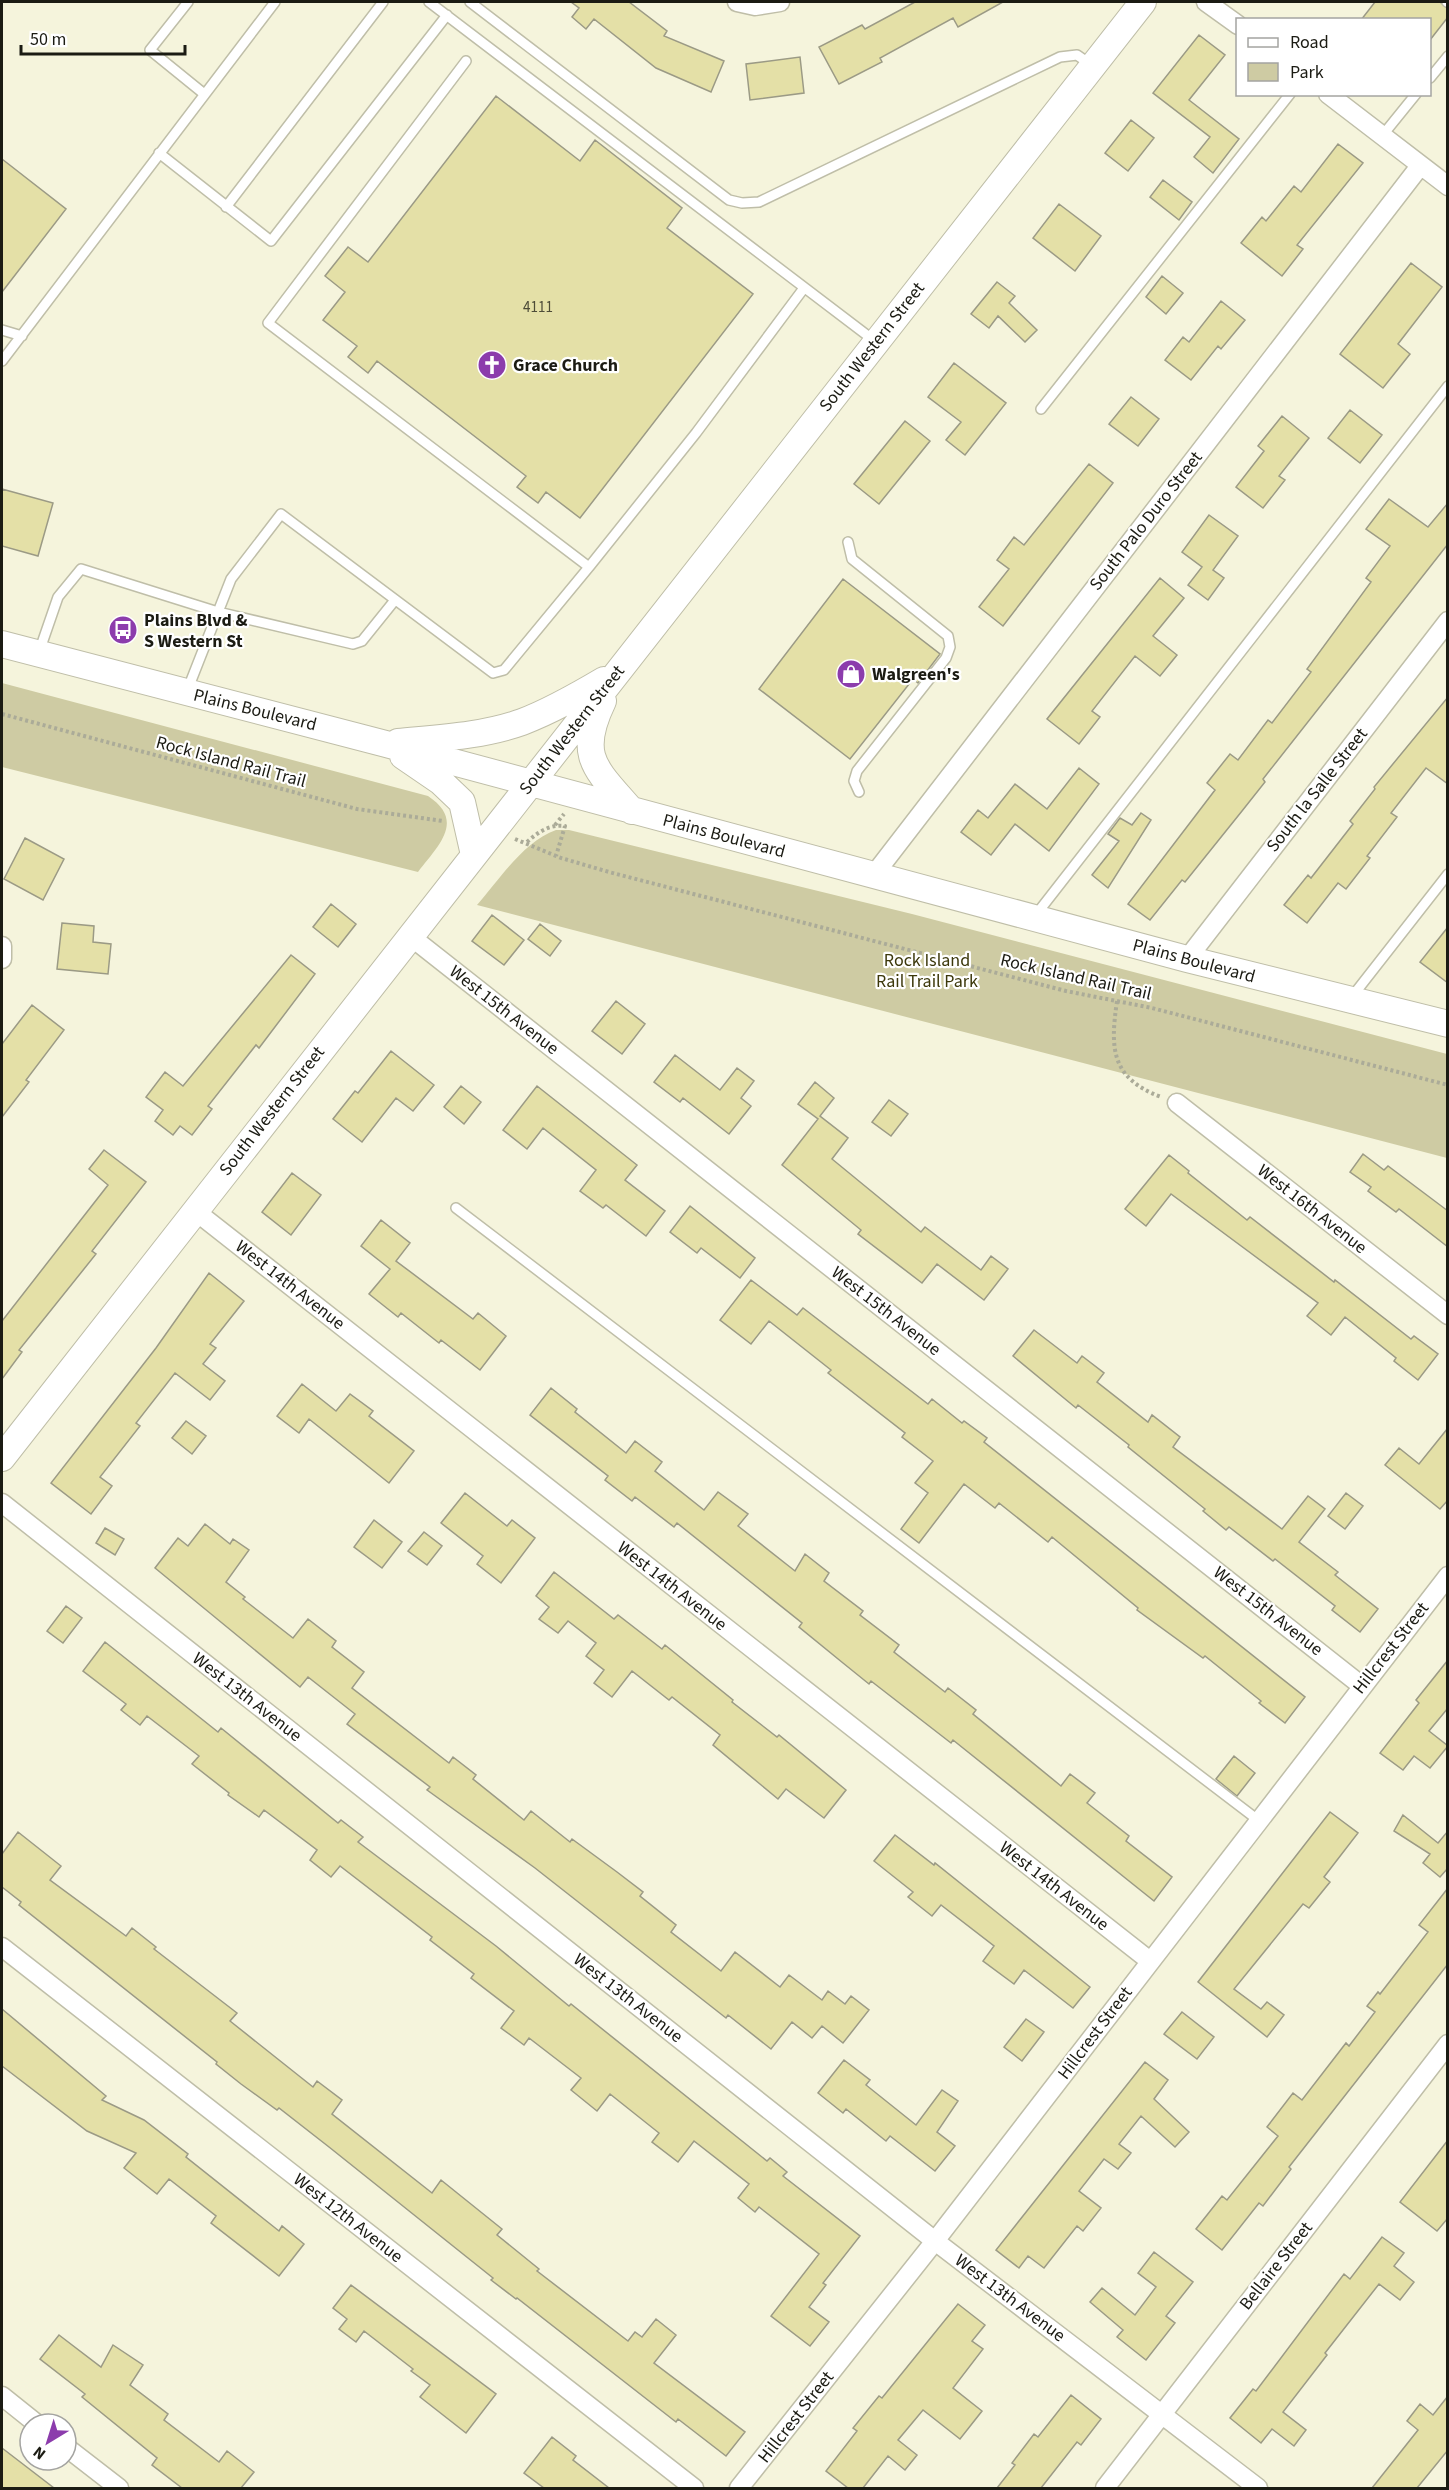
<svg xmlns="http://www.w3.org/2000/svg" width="1449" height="2490" font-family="'Source Sans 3',sans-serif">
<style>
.green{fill:#cecba3}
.building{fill:#e4e0a7;stroke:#9b9a85;stroke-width:1.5}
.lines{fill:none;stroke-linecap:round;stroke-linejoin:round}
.service-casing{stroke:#bfbea8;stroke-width:12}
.minor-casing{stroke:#bfbea8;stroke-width:21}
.secondary-casing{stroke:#bfbea8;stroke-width:28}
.path{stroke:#abab98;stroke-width:4;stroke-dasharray:3 3;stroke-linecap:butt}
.service{stroke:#fff;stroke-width:9}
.minor{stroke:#fff;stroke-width:18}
.secondary{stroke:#fff;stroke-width:26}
.labels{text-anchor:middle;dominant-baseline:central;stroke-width:4.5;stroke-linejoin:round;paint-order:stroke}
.number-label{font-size:15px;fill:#4d4c38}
.street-label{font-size:18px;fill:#1b1b13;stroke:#fff}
.poi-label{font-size:18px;font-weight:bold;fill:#1b1b13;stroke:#fff;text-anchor:start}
.park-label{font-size:18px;fill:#3c380b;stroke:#fff}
</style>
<rect width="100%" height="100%" fill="#f5f4dc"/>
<!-- green -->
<path class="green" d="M2,683l426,113c38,25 10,50 -10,76l-416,-105z
M556,830h13l343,84 535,140v104l-970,-253c22,-25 47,-64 79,-75z"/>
<!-- building -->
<path class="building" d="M571,2h58l38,29 -3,5 60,25 -13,31 -55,-24 -62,-49 -8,10 -14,-12 7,-9z
M915,2h88l-45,25 -5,-9 -73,40 2,4 -43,22 -20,-37 43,-22 3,4z
M1375,2h65l8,7v8l-18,23v-20h-69z
M1199,35l26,20 -36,45 50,39 -26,34 -19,-16 16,-20 -57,-44z
M800,57l4,36 -54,7 -4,-36z
M496,96l84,65 15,-21 87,68 -15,20 86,66 -173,224 -34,-26 -8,11 -21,-16 9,-11 -149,-115 -9,12 -20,-16 9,-11 -34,-26 22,-28 -20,-16 23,-29 20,15z
M1131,120l23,18 -26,33 -23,-18z
M1338,144l25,19 -66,82 6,4 -21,27 -41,-33 21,-26 4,4 28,-35 7,6z
M2,159l64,50 -64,83z
M1163,180l29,22 -13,18 -29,-23z
M1059,204l42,32 -26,35 -42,-33z
M1411,263l31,24 -44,57 12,10 -27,34 -43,-34z
M1162,276l21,17 -17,21 -20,-17z
M997,282l18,14 -6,7 28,27 -12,12 -27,-26 -9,12 -18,-14z
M1221,301l24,19 -24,29 -3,-3 -27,34 -26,-20 18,-23 6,5z
M954,363l52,40 -41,52 -19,-15 15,-18 -33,-25z
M1131,397l28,22 -21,27 -29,-22z
M1350,410l32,25 -22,28 -32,-25z
M1282,416l27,22 -30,38 6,4 -22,28 -27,-21 28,-36 -6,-5z
M905,421l25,20 -51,63 -25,-20z
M1089,464l24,19 -110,143 -24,-19 30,-38 -12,-9 17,-23 10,8z
M2,489l51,14 -15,53 -36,-10z
M1389,499l39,28 20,-24v41l-185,235 2,3 -23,29 -57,71 -3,-2 -32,40 -22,-16 87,-114 -8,-7 23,-29 8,6 30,-40 4,3 39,-51 -4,-3 64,-87 -5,-4 24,-32 -24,-17z
M1209,515l29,21 -25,34 11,8 -16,22 -20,-15 14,-18 -20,-15z
M1160,578l24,20 -31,38 24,19 -17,21 -25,-20 -43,55 8,6 -21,27 -32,-25z
M843,579l97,75 -22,29 -5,-4 -63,80 -91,-70z
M1448,697v87l-22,-16 -35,45 6,4 -30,39 3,2 -24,31 -8,-6 -31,40 -23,-18 24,-30 3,3 42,-54 -3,-3 25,-32 -1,-2z
M1079,768l20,16 -50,67 -34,-27 -24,31 -30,-23 17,-22 10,8 27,-34 32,25z
M1141,813l10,7 -43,68 -16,-13 27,-34 -11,-7 12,-16 12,7z
M25,838l39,21 -21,41 -39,-21z
M331,904l25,20 -18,23 -25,-20z
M492,915l32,25 -20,25 -32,-24z
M62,923l32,3 -1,16 18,2 -3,30 -51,-5z
M540,924l21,17 -11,15 -22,-17z
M1448,927v56l-28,-21z
M291,955l24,19 -56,74 -3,-3 -48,61 4,3 -20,26 -12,-9 -7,9 -18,-14 8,-11 -17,-13 19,-25 18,14z
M616,1001l29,23 -23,30 -30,-23z
M32,1005l32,25 -38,50 3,2 -27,35v-73z
M391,1051l43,34 -21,26 -17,-13 -34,44 -29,-23 22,-28 3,2z
M675,1055l45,35 17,-22 17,13 -13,17 10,8 -22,28 -46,-36 -3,4 -26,-20z
M815,1082l19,16 -14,18 28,22 -16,21 89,73 4,-5 56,43 10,-14 17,13 -24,31 -47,-36 -15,19 -64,-49 3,-4 -79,-65 36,-46 -20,-15z
M461,1086l20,16 -17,22 -20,-17z
M537,1086l100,79 -12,15 40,31 -19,25 -40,-31 -3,3 -23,-17 16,-21 -53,-42 -16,21 -24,-19z
M889,1100l19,14 -17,22 -19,-14z
M104,1150l42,32 -54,69 4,3 -77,96 3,2 -20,27v-58l106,-136 -19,-16z
M1363,1154l21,16 4,-4 60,45v36l-49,-38 -3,3 -28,-21 3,-4 -21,-15z
M1169,1155l20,16 -1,2 59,47 3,-3 84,65 1,-2 76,59 3,-3 24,18 -20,26 -24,-19 2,-3 -51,-41 -14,18 -24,-19 11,-13 -147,-109 -25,32 -21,-17z
M292,1173l29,22 -30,40 -29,-23z
M690,1206l65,52 -15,20 -39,-30 -4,5 -27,-21z
M381,1220l29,23 -14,18 77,58 5,-6 28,23 -26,34 -39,-30 -2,3 -38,-30 -3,4 -29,-23 21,-25 -29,-23z
M209,1273l35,28 -34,43 6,4 -13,16 22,17 -15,19 -35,-27 -39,50 4,3 -40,51 12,9 -21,28 -40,-31 105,-135z
M751,1280l46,35 6,-7 125,96 4,-5 30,24 2,-2 23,17 -3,4 321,255 -20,26 -26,-20 2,-2 -56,-45 -2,2 -66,-48 1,-2 -86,-71 -4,5 -49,-39 -4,5 -31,-24 -45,59 -18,-14 27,-36 -13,-10 18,-22 -31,-24 3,-4 -77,-60 3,-3 -62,-49 -18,23 -31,-24z
M1034,1330l43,33 5,-7 22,17 -7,9 51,40 4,-7 28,22 -7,10 109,82 26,-33 17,13 -26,33 39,30 -3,3 43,34 -18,23 -28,-22 3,-4 -60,-47 -2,2 -44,-34 -3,3 -23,-19 2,-2 -77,-62 1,-2 -51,-40 -2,3 -63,-52z
M302,1384l34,27 14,-17 23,17 -4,5 45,35 -25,32 -80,-64 -10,14 -22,-17z
M551,1388l26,21 -2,3 51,41 9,-12 27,21 -7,9 49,39 14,-18 30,22 -10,12 57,45 10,-17 24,19 -5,8 39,30 -3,4 39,30 -5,7 51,40 3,-4 28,22 -3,4 88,72 9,-12 25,19 -8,10 42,33 -3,5 46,36 -18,24 -201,-161 -2,3 -80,-62 -2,3 -26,-21 -44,-36 3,-4 -125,-100 -3,4 -39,-30 -3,4 -27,-21 3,-4 -78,-61z
M186,1421l20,15 -14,18 -20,-16z
M1448,1428v72l-8,9 -55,-44 14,-17 20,16z
M465,1493l42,33 5,-6 23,18 -34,45 -24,-19 6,-8 -42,-33z
M1346,1493l17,13 -18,23 -17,-13z
M374,1520l28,22 -20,26 -28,-21z
M205,1524l25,20 3,-5 16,11 -23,32 19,15 -2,2 50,39 15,-19 28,22 -4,6 32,25 -12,16 97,75 4,-6 23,18 -3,4 51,41 7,-9 39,31 2,-3 45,33 26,20 -3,4 36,29 -5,7 50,39 14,-19 45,35 9,-12 33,25 6,-9 17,13 6,-8 18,14 -26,33 -21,-17 -10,12 -20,-16 -21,27 -43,-34 -2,3 -191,-150 -108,-78 3,-3 -83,-63 8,-10 -47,-37 -8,10 -145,-119 23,-30 10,8z
M105,1528l19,11 -9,16 -19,-12z
M424,1532l18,14 -15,19 -19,-14z
M554,1572l60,47 4,-4 44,34 3,-4 68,55 -1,2 45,35 2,-2 67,55 -22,28 -38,-29 -8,10 -65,-54 7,-10 -48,-38 -3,3 -37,-29 -20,26 -18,-14 10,-13 -18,-14 10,-13 -28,-22 -10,12 -19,-14 10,-12 -13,-11z
M66,1606l16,12 -19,25 -16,-12z
M105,1642l113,90 3,-4 117,95 3,-3 22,17 -5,5 138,104 73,60 2,-2 196,157 3,-3 17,14 -4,4 77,60 -37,47 3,2 -17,22 20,15 -19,24 -39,-30 48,-62 -60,-47 -4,5 -17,-14 11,-14 -55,-43 -16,21 -26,-20 7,-9 -49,-39 -13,17 -26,-21 10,-12 -52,-40 -5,7 -23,-17 13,-17 -43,-33 3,-4 -44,-34 2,-3 -92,-71 -9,11 -21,-17 7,-10 -53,-40 -5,7 -31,-22 1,-2 -37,-29 7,-8 -52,-40 -7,9 -19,-15 5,-6 -43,-33z
M1448,1660v48l-19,23 19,15 -18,22 -16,-12 -11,14 -23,-17 39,-50 -3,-3z
M1234,1756l21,17 -18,23 -21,-17z
M1330,1812l28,21 -34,44 6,5 -21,26 -6,-4 -69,85 27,20 6,-7 17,13 -17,22 -69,-55z
M1403,1815l35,28 10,-12v37l-8,9 -17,-14 7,-9 -36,-23z
M18,1832l43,34 -11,14 76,56 6,-8 24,19 -2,2 83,64 -7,8 83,66 4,-6 25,19 -10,14 100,79 9,-13 61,49 -5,6 42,34 -2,2 91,70 7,-9 7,5 14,-18 20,16 -22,28 91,69 -19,24 -48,-37 -2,3 -159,-124 -1,1 -25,-19 2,-2 -164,-131 -50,-39 -2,2 -36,-26 -25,-20 1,-2 -198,-157 2,-3 -19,-15v-33z
M895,1835l39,30 1,-2 155,124 -17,21 -49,-38 -10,14 -31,-23 11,-15 -53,-41 -9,11 -24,-19 5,-5 -39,-31z
M1448,1888v76l-159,203 2,2 -28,37 -4,-3 -37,47 -26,-21 26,-33 5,4 51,-64 -11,-9 26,-34 9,7 44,-57 3,3 26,-34 -8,-6 11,-14 2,2 48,-62 -9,-7z
M2,2009l104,87 -4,4 42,20 44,34 -2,3 93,74 3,-5 22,18 -25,32 -68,-53 5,-7 -47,-37 -12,15 -33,-26 12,-15 -49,-22 -85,-65z
M1182,2012l32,25 -17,22 -33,-25z
M1026,2019l18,13 -22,29 -18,-14z
M844,2060l26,20 -4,5 50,40 26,-35 16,11 -21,31 18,14 -20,25 -45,-35 -4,5 -40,-32 -3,4 -25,-20z
M1145,2062l23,18 -14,19 35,33 -14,15 -34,-31 -22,28 12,9 -13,16 -14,-10 -25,32 22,17 -18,23 -6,-5 -33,42 -16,-12 -9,12 -23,-18z
M1448,2140v78l-11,13 -37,-29z
M1382,2237l22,16 -10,13 20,16 -14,18 -21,-16 -54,69 2,2 -44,57 23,18 -12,16 -22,-17 -11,14 -31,-25 23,-29 3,2 88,-117 6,5z
M1154,2252l39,30 -27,34 9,7 -29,37 -29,-23 6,-7 -33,-28 12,-14 33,27 21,-28 -18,-14z
M351,2285l145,109 -30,39 -46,-36 10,-12 -19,-14 2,-2 -49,-38 -8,11 -17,-13 8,-10 -14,-11z
M958,2304l27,21 -13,16 11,8 -30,39 29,23 -22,28 -37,-29 -25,30 19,15 -12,15 -17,-14 -25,32h-15l-22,-17 31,-40 -4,-3 26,-32 3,2z
M59,2335l42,32 12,-22 30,20 -13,20 38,29 -4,6 55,42 8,-11 27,21 -13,16h-59l-30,-23 5,-7 -75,-61 3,-3 -45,-35z
M1071,2395l30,24 -20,26 -4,-3 -36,46h-44l18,-23 -3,-2 22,-29 4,3z
M1448,2396v54l-31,38h-45l46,-58 -11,-9 13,-17 13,11z
M552,2437l24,19 -3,4 36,28h-65l-20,-15z
M2,2448l52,40h-52z"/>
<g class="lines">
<!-- service casing -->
<g class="service-casing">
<path id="service" d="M188,2l-38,48 53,43
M429,2l447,340
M470,2l259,198 13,3 17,-1 301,-145 17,-2 13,9
M1447,2h1
M466,61l-198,262 321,244 107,-134 108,-145
M1430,78l18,-22
M1382,136l34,-42
M159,153l112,88 176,-226
M226,207l157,-205
M2,330l20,6
M2,361l273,-359
M1041,409l249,-315
M848,542l4,17 96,77 2,11 -4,11 -89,113 -3,10 5,11
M39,652l19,-55 23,-28 137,43 135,32 9,-3 33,-41
M187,691l44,-112 50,-65 212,159 11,-3 85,-103
M1035,916l413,-530
M1351,998l97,-124
M456,1208l802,612"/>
</g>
<!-- minor casing -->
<g class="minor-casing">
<path id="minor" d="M737,2l18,4 25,-4
M1206,2l32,23
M1328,94l120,92
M873,876l547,-710
M410,936l952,750
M2,946v13
M1187,959l261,-338
M1177,1103l271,212
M194,1210l956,751
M2,1503l933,738 323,247
M2,1947l692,541
M2,2396l35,28
M66,2447l53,41
M739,2488l196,-247 513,-665
M1105,2488l343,-444"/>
</g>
<!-- secondary casing -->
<g class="secondary-casing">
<path id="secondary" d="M2,644l384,100 801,215 261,65
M603,701c-27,56 -7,68 29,110
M398,742c41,-4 85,-6 124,-20 29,-11 55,-26 82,-42
M403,756l38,26 21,20 12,53
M2,1458l1141,-1456"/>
</g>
<!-- path -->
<path class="path" d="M2,714l355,95 86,12
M555,825l9,-11
M515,839l46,19 48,14 457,119 86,17 296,77
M527,842c11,-10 23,-18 38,-16l-9,30
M1117,1001c-7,48 -6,77 44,96"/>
<!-- service -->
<use href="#service" class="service"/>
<!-- minor -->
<use href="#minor" class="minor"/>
<!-- secondary -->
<use href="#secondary" class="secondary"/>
</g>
<!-- icons -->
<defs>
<g id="church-disc" transform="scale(1.5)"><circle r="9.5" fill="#8c3cac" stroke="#fff"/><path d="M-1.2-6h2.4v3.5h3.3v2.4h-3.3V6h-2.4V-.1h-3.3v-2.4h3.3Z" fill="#fff"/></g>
<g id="bus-disc" transform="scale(1.5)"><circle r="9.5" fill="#8c3cac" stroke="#fff"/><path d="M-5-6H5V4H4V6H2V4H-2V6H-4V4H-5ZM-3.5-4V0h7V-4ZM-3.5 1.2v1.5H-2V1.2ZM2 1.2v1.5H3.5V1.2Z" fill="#fff"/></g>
<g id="shop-disc" transform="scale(1.5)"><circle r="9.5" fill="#8c3cac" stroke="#fff"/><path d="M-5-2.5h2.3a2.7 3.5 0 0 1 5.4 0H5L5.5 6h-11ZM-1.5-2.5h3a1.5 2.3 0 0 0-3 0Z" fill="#fff"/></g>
</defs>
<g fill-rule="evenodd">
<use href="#church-disc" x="492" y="365"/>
<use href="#bus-disc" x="123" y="630"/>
<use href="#shop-disc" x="851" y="674"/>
</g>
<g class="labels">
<!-- number labels -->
<g class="number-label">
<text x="538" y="307">4111</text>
</g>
<!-- street labels -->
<g class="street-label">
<text transform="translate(872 347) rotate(-52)">South Western Street</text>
<text transform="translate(1146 521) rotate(-52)">South Palo Duro Street</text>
<text transform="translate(255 710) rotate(14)">Plains Boulevard</text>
<text transform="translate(572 730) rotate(-52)">South Western Street</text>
<text transform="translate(231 762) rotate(15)">Rock Island Rail Trail</text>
<text transform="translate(1317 790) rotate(-52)">South la Salle Street</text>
<text transform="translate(724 836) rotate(15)">Plains Boulevard</text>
<text transform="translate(1194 961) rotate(15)">Plains Boulevard</text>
<text transform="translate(1076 977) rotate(13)">Rock Island Rail Trail</text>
<text transform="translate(504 1010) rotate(38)">West 15th Avenue</text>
<text transform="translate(272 1111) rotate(-52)">South Western Street</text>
<text transform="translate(1312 1209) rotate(38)">West 16th Avenue</text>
<text transform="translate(290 1285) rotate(38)">West 14th Avenue</text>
<text transform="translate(886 1311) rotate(38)">West 15th Avenue</text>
<text transform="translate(672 1586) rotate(38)">West 14th Avenue</text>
<text transform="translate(1268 1611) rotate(38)">West 15th Avenue</text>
<text transform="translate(1391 1648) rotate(-52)">Hillcrest Street</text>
<text transform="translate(247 1697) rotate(38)">West 13th Avenue</text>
<text transform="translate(1054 1886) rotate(38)">West 14th Avenue</text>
<text transform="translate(628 1998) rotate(38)">West 13th Avenue</text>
<text transform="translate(1095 2033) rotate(-53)">Hillcrest Street</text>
<text transform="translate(348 2218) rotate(38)">West 12th Avenue</text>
<text transform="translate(1276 2266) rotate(-52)">Bellaire Street</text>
<text transform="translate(1010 2298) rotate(37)">West 13th Avenue</text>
<text transform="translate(796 2417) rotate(-52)">Hillcrest Street</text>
</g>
<!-- poi labels -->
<g class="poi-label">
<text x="513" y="365">Grace Church</text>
<text x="144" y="620">Plains Blvd &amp;<tspan x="144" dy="21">S Western St</tspan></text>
<text x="872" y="674">Walgreen's</text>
</g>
<!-- park labels -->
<g class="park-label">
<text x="927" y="960">Rock Island<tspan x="927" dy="21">Rail Trail Park</tspan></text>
</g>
</g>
<!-- border -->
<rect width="1449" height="2490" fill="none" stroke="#1b1b13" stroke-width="6"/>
<!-- legend -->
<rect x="1236" y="18" width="195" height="78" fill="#ffffff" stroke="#a4a4a1" stroke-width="1.5"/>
<rect x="1248" y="38" width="30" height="9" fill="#ffffff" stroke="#a4a4a1" stroke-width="1.5"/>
<text x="1290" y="48" font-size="18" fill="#1b1b13">Road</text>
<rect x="1248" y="63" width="30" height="18" fill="#cecba3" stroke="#a4a4a1" stroke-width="1.5"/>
<text x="1290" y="78" font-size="18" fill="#1b1b13">Park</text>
<!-- north arrow -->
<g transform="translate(48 2442) rotate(218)"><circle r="28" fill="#ffffff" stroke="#a4a4a1" stroke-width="1.5"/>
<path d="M0-4.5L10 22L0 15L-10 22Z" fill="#8c3cac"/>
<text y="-9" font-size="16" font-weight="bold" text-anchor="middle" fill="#1b1b13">N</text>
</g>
<!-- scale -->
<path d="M21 45v9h164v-9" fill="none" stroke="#1b1b13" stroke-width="3"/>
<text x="30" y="45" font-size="18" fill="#1b1b13" stroke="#ffffff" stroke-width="4.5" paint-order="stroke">50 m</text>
</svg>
